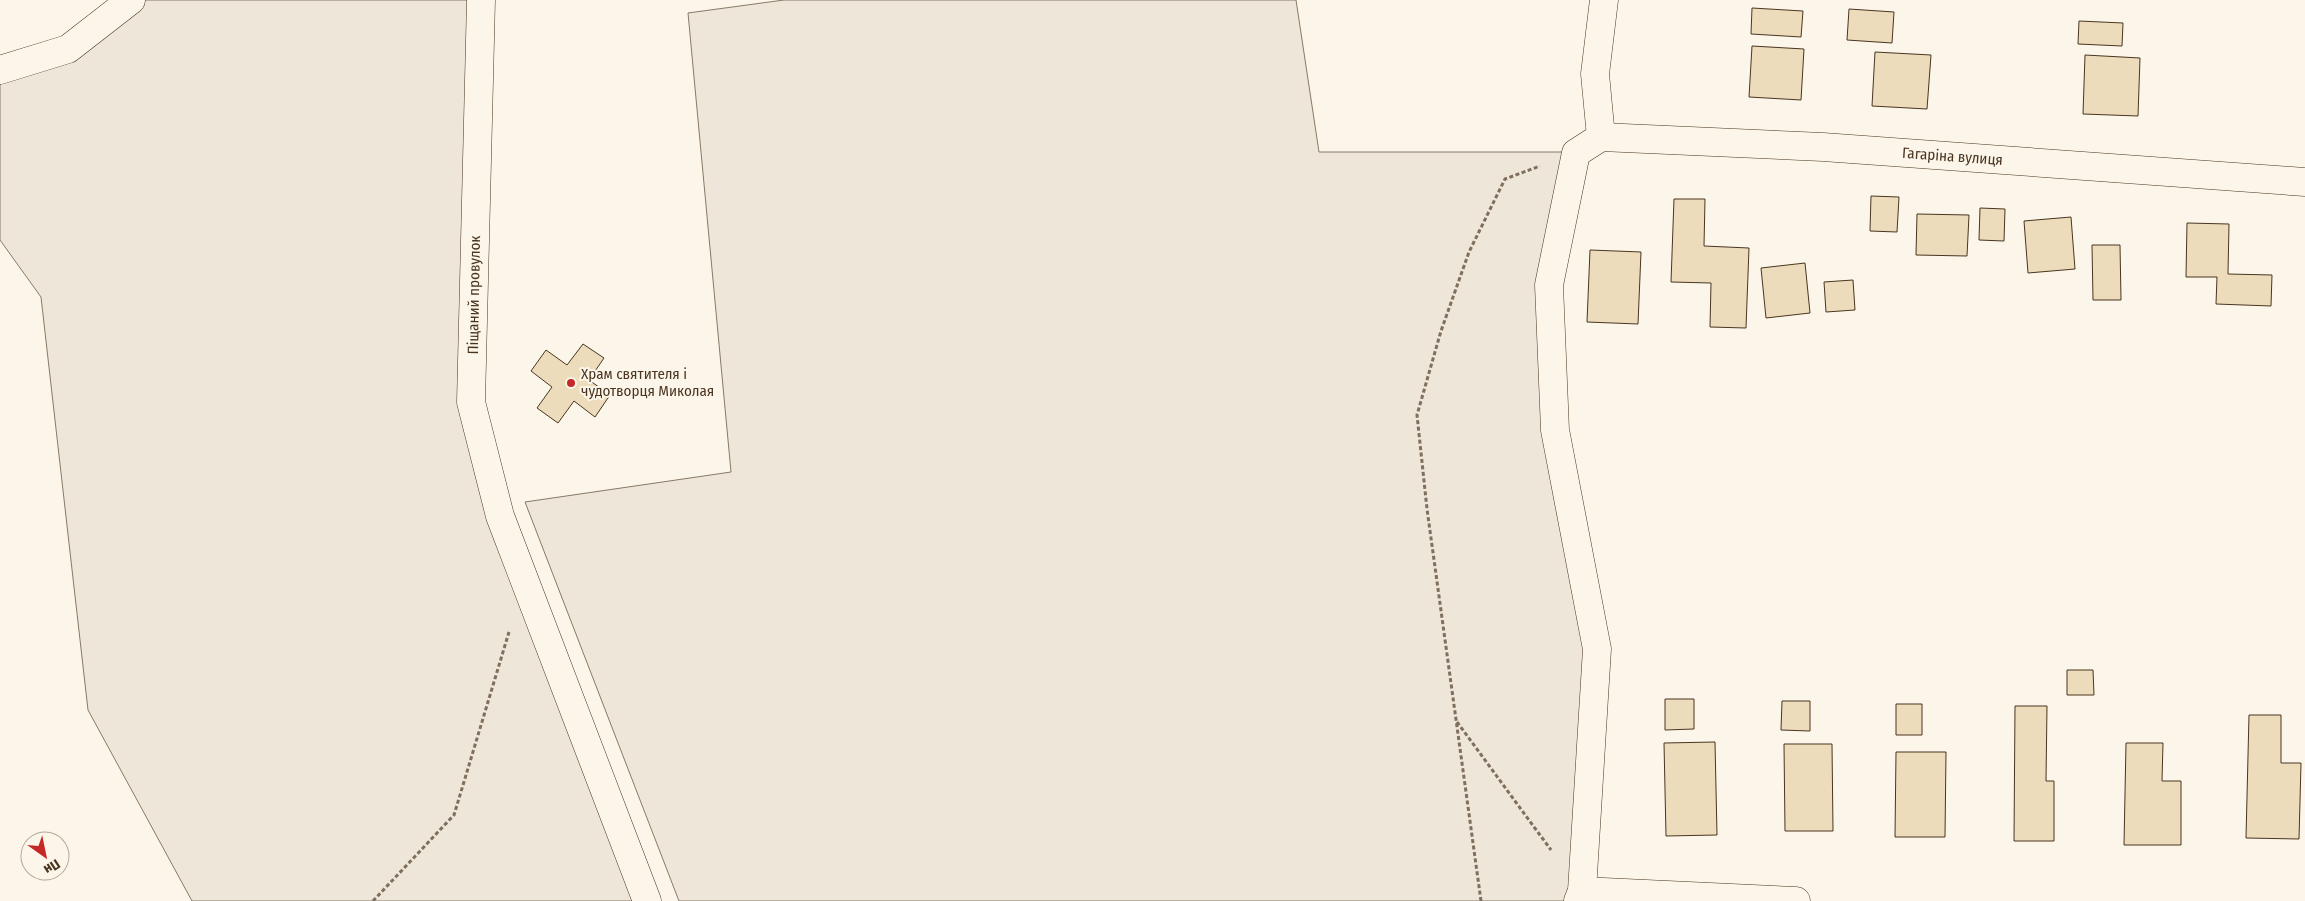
<svg xmlns="http://www.w3.org/2000/svg" width="2305" height="901" font-family="'Fira Sans Condensed',sans-serif">
<style>
.green{fill:#ede6d9;stroke:#887966}
.building{fill:#ecdcbc;stroke:#4a3520}
.lines{fill:none;stroke-linecap:round;stroke-linejoin:round}
.minor-casing{stroke:#4a3520;stroke-width:29}
.path{stroke:#7f6f5c;stroke-width:3;stroke-dasharray:4 2.5;stroke-linecap:butt}
.minor{stroke:#fbf6e9;stroke-width:28}
.poi-dot{fill:#c62828;stroke:#fbf6e9;stroke-width:2}
.labels{text-anchor:middle;dominant-baseline:central;stroke-width:4;stroke-linejoin:round;paint-order:stroke}
.street-label{font-size:15px;fill:#4a3520;stroke:#fbf6e9}
.poi-label{font-size:15px;fill:#4a3520;stroke:#fbf6e9;text-anchor:start}
</style>
<rect width="100%" height="100%" fill="#fbf6e9"/>
<!-- green -->
<path class="green" d="M135,0h344l-10,402 174,499h-451l-104,-191 -47,-413 -41,-57v-167z
M784,0h512l23,152h254l-28,133 50,363 -21,253h-895l-154,-399 206,-30 -43,-459z"/>
<!-- building -->
<path class="building" d="M1752,8l51,3 -2,26 -50,-3z
M1849,9l45,3 -2,31 -45,-3z
M2079,21l44,2 -1,23 -44,-2z
M1752,46l52,3 -3,51 -52,-3z
M1875,52l56,3 -4,54 -55,-3z
M2085,55l55,3 -2,58 -55,-2z
M1871,196l28,1 -2,35 -27,-1z
M1674,199h31l-1,47 45,2 -3,80 -36,-1 1,-44 -40,-1z
M1980,208l25,1 -1,32 -25,-1z
M1917,214l52,1 -2,41 -51,-1z
M2071,217l4,52 -47,4 -4,-52z
M2187,223l42,1 -1,50 44,1 -1,31 -55,-2 1,-27h-31z
M2092,245h28l1,55h-28z
M1590,250l51,2 -3,72 -51,-2z
M1805,263l5,50 -44,5 -5,-50z
M1853,280l2,30 -29,2 -2,-30z
M583,344l21,14 -15,22 21,15 -15,22 -21,-16 -16,22 -21,-15 15,-21 -21,-16 15,-21 21,15z
M2067,670h26l1,25h-27z
M1665,699h29v30l-29,1z
M1782,701h28v30l-29,-1z
M1896,704h26v31h-26z
M2015,706h32l-1,75h8v60h-40z
M2249,715h32v48h20l-2,76 -53,-1z
M1715,742l2,93 -51,1 -2,-93z
M2126,743h37l-1,38h19v64h-57z
M1784,744h48l1,87h-48z
M1896,752h50l-1,85h-50z"/>
<g class="lines">
<!-- minor casing -->
<g class="minor-casing">
<g id="minor">
<path d="M481,0l-10,402 29,114 147,385"/>
<path d="M0,70l68,-21 63,-49"/>
<path id="s1" d="M1601,137l222,10 482,35"/>
<path d="M1601,137l-6,-63 9,-74"/>
<path d="M1582,891l214,10"/>
<path d="M1578,901l4,-10 15,-242 -42,-219 -6,-145 27,-132 25,-16"/>
</g>
</g>
<!-- path -->
<path class="path" d="M1457,722l94,128
M373,901l81,-86 55,-183
M1481,901l-54,-392 -10,-94 24,-84 28,-79 36,-73 35,-13"/>
<!-- minor -->
<use href="#minor" class="minor"/>
</g>
<!-- markers -->
<circle class="poi-dot" cx="571" cy="383" r="5"/>
<g class="labels">
<!-- street labels -->
<g class="street-label">
<text stroke="none"><textPath href="#s1" startOffset="352">Гагаріна вулиця</textPath></text>
<text transform="translate(474 295) rotate(-89)">Піщаний провулок</text>
</g>
<!-- poi labels -->
<g class="poi-label">
<text x="581" y="374">Храм святителя і<tspan x="581" dy="17">чудотворця Миколая</tspan></text>
</g>
</g>
<!-- north arrow -->
<g transform="translate(45 856) rotate(147)"><circle r="24" fill="#fbf6e9" stroke="#b4a999"/>
<path d="M0-4L9 19L0 12L-9 19Z" fill="#c62828"/>
<text y="-8" font-size="14" font-weight="bold" text-anchor="middle" fill="#4a3520">Пн</text>
</g>
</svg>
